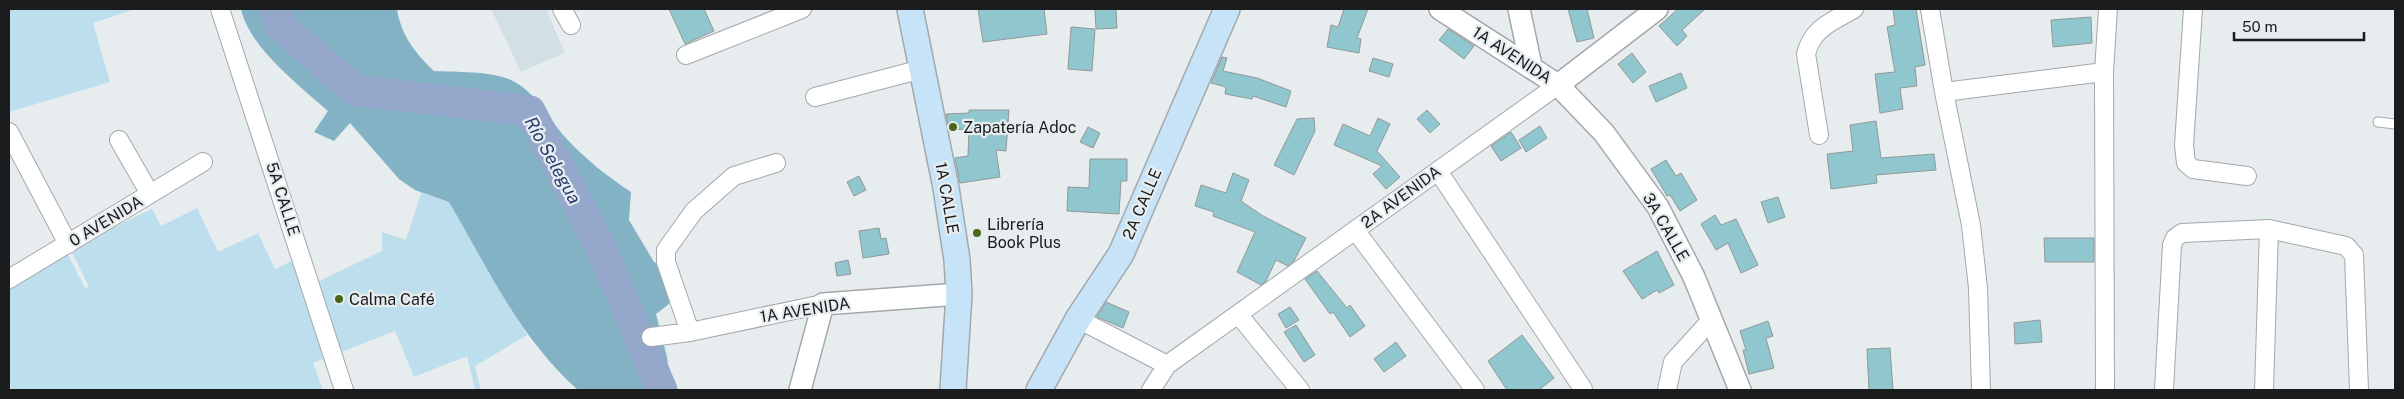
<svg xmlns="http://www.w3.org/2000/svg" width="2404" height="399" font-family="'Public Sans',sans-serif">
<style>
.built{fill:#d2e0e6}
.green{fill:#bddeec}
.forest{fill:#83b2c5}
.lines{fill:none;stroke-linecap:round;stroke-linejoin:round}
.river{stroke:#95a8cc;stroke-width:31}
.building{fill:#90c6cd;stroke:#929899}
.service-casing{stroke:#a3a8ab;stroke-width:11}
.minor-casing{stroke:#a3a8ab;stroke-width:20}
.tertiary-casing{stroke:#a3a8ab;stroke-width:24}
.secondary-casing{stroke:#a3a8ab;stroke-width:28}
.service{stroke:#fff;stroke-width:9}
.minor{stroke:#fff;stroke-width:18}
.tertiary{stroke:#fff;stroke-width:21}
.secondary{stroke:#c7e3f8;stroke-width:25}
.poi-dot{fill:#48671b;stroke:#e7edef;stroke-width:2}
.labels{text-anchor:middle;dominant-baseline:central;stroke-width:4.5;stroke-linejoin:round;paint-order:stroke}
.street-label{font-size:16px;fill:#1a1c1d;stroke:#e7edef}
.poi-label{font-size:16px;fill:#1a1c1d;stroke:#e7edef;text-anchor:start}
.water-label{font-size:18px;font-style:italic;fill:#263c6c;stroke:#e7edef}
</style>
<rect width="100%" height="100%" fill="#e7edef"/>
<!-- built -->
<path class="built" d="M491,9h55l19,44 -44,19z"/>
<!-- green -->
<path class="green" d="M9,9h123v1l-39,13 17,59 -101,30z
M421,193l28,9 78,133 -52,31 6,24h-6l-8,-34 -53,21 -19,-46 -82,32 10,27h-311l-3,-8v-99l57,-32 19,37 4,-1 -19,-39 82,-39 9,17 36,-18 21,44 40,-19 17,36 29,-14 13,27 65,-31v-19l24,8z"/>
<!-- forest -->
<path class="forest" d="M241,9h156c4,26 18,44 37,62 23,1 56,0 77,9 25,12 37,38 55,58 19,21 41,38 65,54l-2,28 25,42 20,10 -5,32 -13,10 11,43 4,33h-93c-58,-51 -90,-122 -129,-188l-34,-12 -16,-11 -49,-56 -16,18 -20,-9 14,-21c-28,-25 -79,-64 -87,-102z"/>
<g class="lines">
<!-- river -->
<path class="river" d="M274,9l7,17 73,64 176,21 71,137 61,142"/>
</g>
<!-- building -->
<path class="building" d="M669,9h35l10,22 -29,13z
M978,9h66l3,25 -64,8z
M1095,9h21l1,19 -21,1z
M1344,9h24l-11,29 4,1 -2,14 -32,-6 4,-22 7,2z
M1568,9h19l7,29 -17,4z
M1678,9h27l-23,21 5,6 -10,10 -18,-20z
M1893,9h23l9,56 -10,2 2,19 -17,2 3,21 -23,4 -5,-39 20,-2 -8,-45 8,-2z
M2091,17l1,26 -39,4 -2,-27z
M1071,27l24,2 -3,42 -24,-2z
M1448,29l26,17 -10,13 -25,-19z
M1632,53l14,19 -13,11 -15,-19z
M1222,57l5,1 -4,13 34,7 34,13 -5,16 -33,-11 -1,3 -27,-5 1,-7 -15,-4z
M1373,58l20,6 -4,13 -20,-6z
M1681,73l6,15 -31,14 -7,-16z
M969,110h40l-3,41 -10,-1 4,27 -40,6 -5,-25 13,-2 1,-27 -20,1 -3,-16 23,-1z
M1427,110l13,14 -10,9 -13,-14z
M1314,118l1,13 -21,44 -20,-10 23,-46z
M1378,118l12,6 -13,27 23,26 -14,12 -13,-15 9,-8 -48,-21 9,-21 27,12z
M1876,121l5,37 53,-4 2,16 -60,5 1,8 -46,6 -4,-35 26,-3 -3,-26z
M1540,126l7,12 -21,14 -7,-12z
M1088,127l12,6 -7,15 -13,-6z
M1511,132l10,16 -20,13 -10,-15z
M1090,159h37v22h-6l-2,33 -52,-3 1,-24 21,1z
M1666,160l10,16 5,-3 16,27 -17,11 -10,-16 -3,1 -16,-27z
M1233,173l16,7 -8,21 22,15 43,22 -12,23 -6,5 -12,-6 -10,21 -5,4 -24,-13 18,-40 -42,-16 1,-4 -19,-6 6,-21 25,8z
M859,176l7,14 -12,6 -7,-14z
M1778,197l7,20 -17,6 -7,-21z
M1715,215l6,10 15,-6 22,46 -17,8 -13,-30 -12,7 -15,-26z
M879,228l2,11 5,-1 3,16 -26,4 -4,-27z
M2044,238h50v24h-49z
M1657,251l17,34 -15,8 -2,-3 -15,9 -19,-28z
M848,260l3,14 -14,2 -2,-13z
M1317,271l30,37 3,-3 15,21 -15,11 -17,-25 -3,2 -25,-35z
M1106,302l23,10 -6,16 -26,-11z
M1290,307l9,13 -13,8 -8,-14z
M2040,320l2,22 -27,2 -1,-21z
M1768,321l5,15 -7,2 8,30 -25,6 -6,-24h3l-6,-19z
M1296,325l19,30 -11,7 -20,-30z
M1522,335l32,43 -15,12h-32l-19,-29z
M1396,342l10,14 -22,16 -10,-13z
M1890,348l3,42h-24l-2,-41z"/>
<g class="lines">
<!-- service casing -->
<g class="service-casing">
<path id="service" d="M2378,122l17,2"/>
</g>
<!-- minor casing -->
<g class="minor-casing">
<path id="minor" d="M220,9l124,381
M562,9l9,16
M1930,9l14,83 27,133 7,63 3,102
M2193,9l-9,136 2,18 7,6 54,7
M686,55l116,-46
M1944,92l160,-20
M815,97l107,-28
M9,132l59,112
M1819,135l-13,-81c6,-26 27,-33 48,-45
M119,140l31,54
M1438,171l145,218
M1355,230l120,160
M9,279l194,-117
M1238,314l62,76
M1078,319l89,46
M690,332l-24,-70v-12l28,-39 40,-35 42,-13
M651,337l39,-5 133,-28
M1151,390l16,-25 391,-280
M1667,390l6,-28 39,-43
M2105,390l-1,-318 4,-63
M2164,390l8,-145 3,-7 7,-5 87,-4 77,17 8,9 5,135
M2264,390l5,-161"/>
</g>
<!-- tertiary casing -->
<g class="tertiary-casing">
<path id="tertiary" d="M1440,9l118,76 46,48 54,74 36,70 46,113
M1519,9l12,57
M1558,85l99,-76
M800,390l23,-86 136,-10"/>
</g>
<!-- secondary casing -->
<g class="secondary-casing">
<path id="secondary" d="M910,9l36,179 11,72 2,34 -6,96
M1039,390l39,-71 43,-65 106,-245"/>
</g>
<!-- service -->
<use href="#service" class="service"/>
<!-- minor -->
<use href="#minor" class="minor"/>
<!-- tertiary -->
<use href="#tertiary" class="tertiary"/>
<!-- secondary -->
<use href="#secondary" class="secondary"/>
</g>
<!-- markers -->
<g class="poi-dot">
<circle cx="953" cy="127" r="5"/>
<circle cx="977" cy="233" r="5"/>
<circle cx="339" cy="299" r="5"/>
</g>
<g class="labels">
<!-- street labels -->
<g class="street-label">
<text transform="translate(1512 55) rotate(33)">1A AVENIDA</text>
<text transform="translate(1401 197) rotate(-36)">2A AVENIDA</text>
<text transform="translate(947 198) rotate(80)">1A CALLE</text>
<text transform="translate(283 199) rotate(72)">5A CALLE</text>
<text transform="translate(1142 204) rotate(-67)">2A CALLE</text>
<text transform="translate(106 221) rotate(-31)">0 AVENIDA</text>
<text transform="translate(1666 227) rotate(60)">3A CALLE</text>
<text transform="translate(805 310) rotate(-9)">1A AVENIDA</text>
</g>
<!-- poi labels -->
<g class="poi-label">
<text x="963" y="127">Zapatería Adoc</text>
<text x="987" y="224">Librería<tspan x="987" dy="18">Book Plus</tspan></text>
<text x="349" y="299">Calma Café</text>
</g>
<!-- water labels -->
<g class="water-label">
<text transform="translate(553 160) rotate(61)">Río Selegua</text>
</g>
</g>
<!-- border -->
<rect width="2404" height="399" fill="none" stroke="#1a1c1d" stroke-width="20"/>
<!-- scale -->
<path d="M2234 32v8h130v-8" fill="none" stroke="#1a1c1d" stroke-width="2.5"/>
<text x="2242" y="32" font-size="15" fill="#1a1c1d" stroke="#e7edef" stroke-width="4" paint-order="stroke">50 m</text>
</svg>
